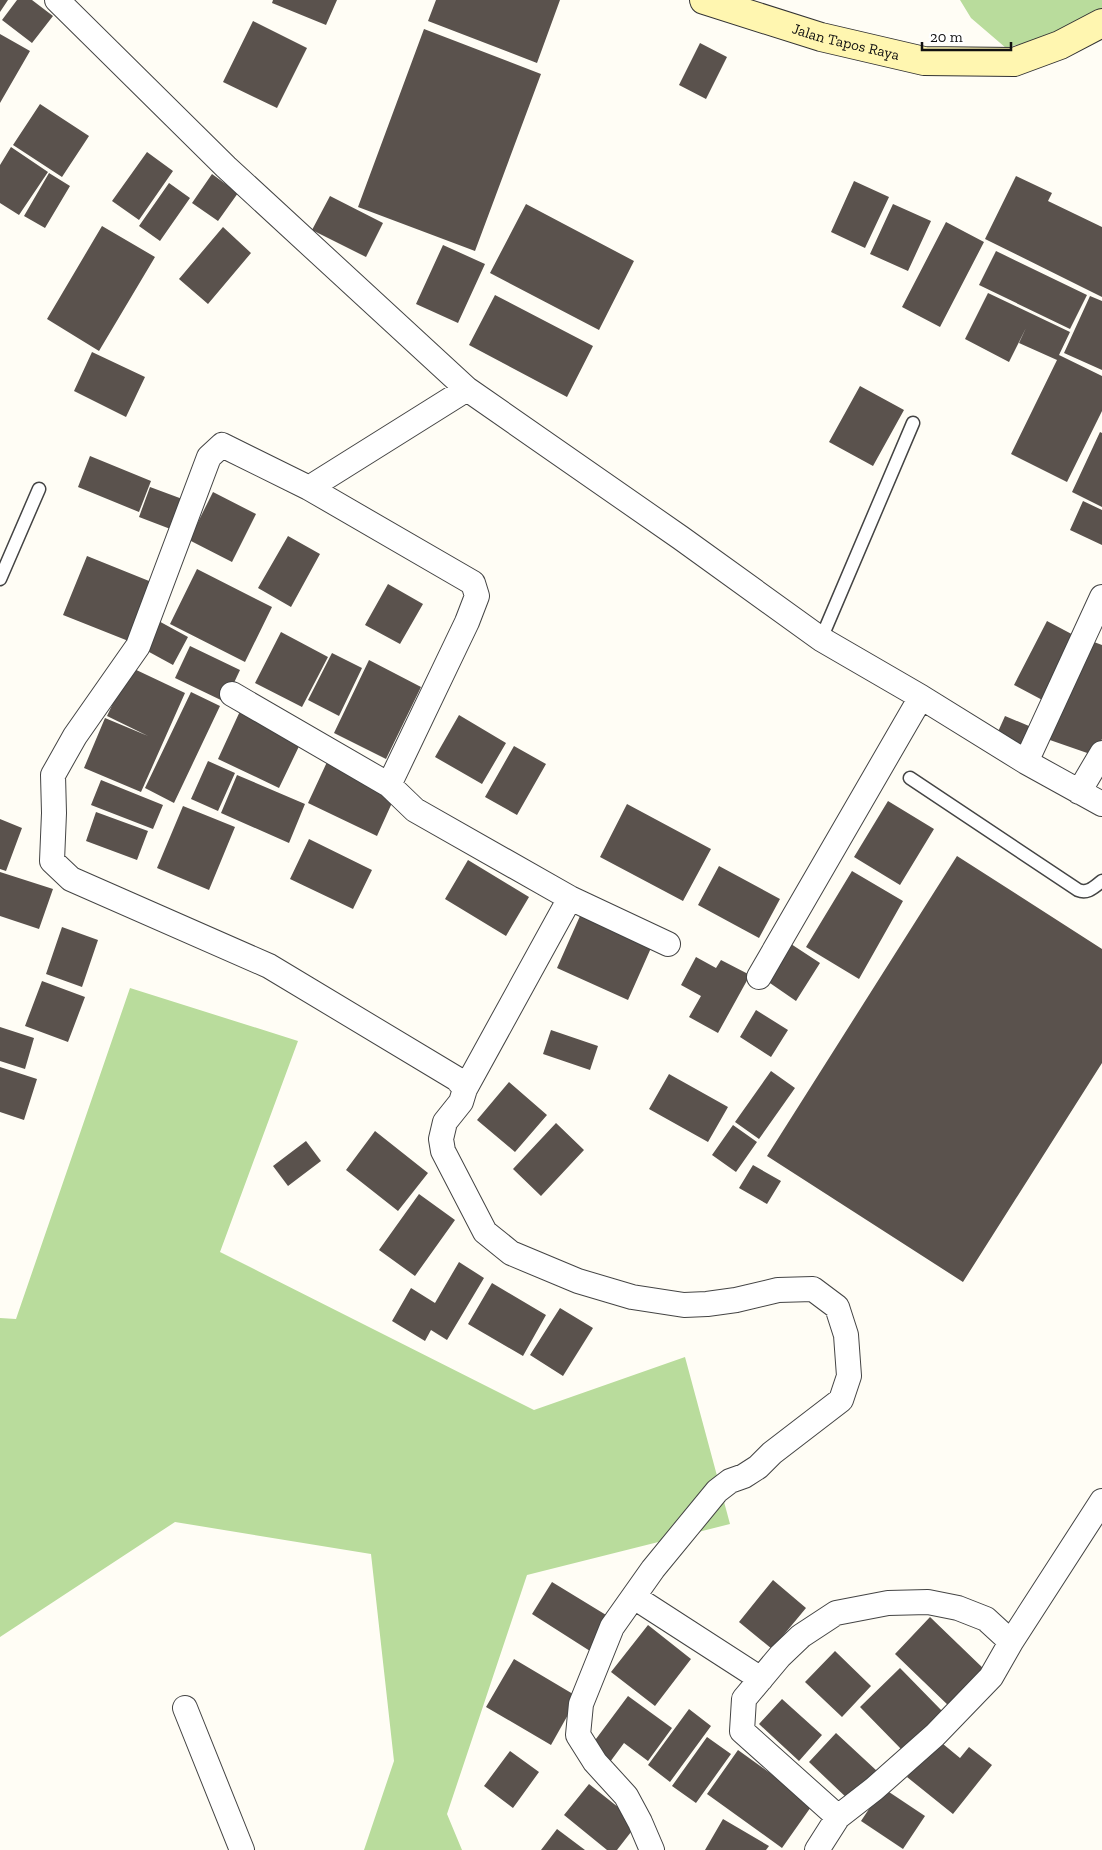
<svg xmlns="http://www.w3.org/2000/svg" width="1102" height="1850" font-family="'Zilla Slab',serif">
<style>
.forest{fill:#b9dc9c}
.building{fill:#5a524d}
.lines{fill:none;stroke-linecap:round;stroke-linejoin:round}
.service-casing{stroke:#444;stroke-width:15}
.minor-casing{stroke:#444;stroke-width:26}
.secondary-casing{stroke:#333;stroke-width:30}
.service{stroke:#fff;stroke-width:12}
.minor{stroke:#fff;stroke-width:24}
.secondary{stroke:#fff6b0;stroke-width:28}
.labels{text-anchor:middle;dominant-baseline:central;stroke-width:5;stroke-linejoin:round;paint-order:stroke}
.street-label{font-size:15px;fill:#111;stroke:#fff}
</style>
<rect width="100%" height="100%" fill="#fffdf5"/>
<!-- forest -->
<path class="forest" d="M960,0h142v9l-47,25 -49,14 -35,-30z
M130,988l168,53 -78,211 314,158 151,-53 45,167 -203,51 -80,239 15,36h-98l30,-89 -23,-207 -196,-32 -175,115v-319l16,1z"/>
<!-- building -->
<path class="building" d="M0,0h8l-8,12z
M17,0h15l21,16 -21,27 -30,-23z
M273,0h64l-11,25 -54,-22z
M436,0h124l-23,63 -109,-42z
M253,21l54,27 -30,60 -54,-26z
M424,29l117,45 -66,177 -117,-44z
M0,34l30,17 -30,52z
M700,43l27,14 -21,42 -27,-14z
M40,104l49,32 -27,41 -49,-32z
M11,147l37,25 -29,43 -19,-12v-38z
M147,152l26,19 -34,49 -27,-19z
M49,173l21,13 -25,42 -21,-12z
M212,174l26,19 -20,28 -26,-18z
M1016,176l36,17 -4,8 54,26v70l-117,-58z
M854,181l35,16 -24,51 -34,-16z
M169,183l21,15 -30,43 -21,-15z
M330,196l53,27 -17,34 -54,-27z
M526,204l108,57 -35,69 -109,-57z
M893,204l38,17 -23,50 -38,-17z
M946,222l38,20 -44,85 -38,-20z
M102,226l53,31 -56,94 -52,-32z
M223,227l28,26 -43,51 -29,-25z
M443,245l42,19 -27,59 -42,-19z
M996,251l91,44 -17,34 -91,-44z
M988,293l82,39 -11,23 43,21v35l-35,71 -56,-28 46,-94 -38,-17 7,-15 -17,34 -44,-23z
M495,295l98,51 -26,51 -98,-52z
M1090,296l12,5v69l-38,-17z
M92,352l53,25 -19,40 -52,-26z
M860,386l44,24 -31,56 -44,-24z
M1100,432l2,1v74l-30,-15z
M90,456l61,25 -12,31 -61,-25z
M150,487l35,13 -12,30 -34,-13z
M213,492l43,22 -24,48 -43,-22z
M1083,501l19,9v35l-32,-15z
M288,536l32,18 -29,53 -33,-19z
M87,556l72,29 -23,59 -73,-29z
M197,569l75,38 -27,55 -75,-38z
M388,584l35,20 -23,40 -35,-19z
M155,619l33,18 -15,28 -33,-18z
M1047,621l34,18 -33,64 -34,-18z
M281,632l47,25 -26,50 -47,-24z
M1094,642l8,3v94l-9,16 -46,-16z
M190,646l50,24 -15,32 -50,-24z
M332,653l30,15 -23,48 -31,-16z
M369,660l52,27 -35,72 -52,-26z
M130,667l55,26 -44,99 -57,-24 21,-50 43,18 -41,-20z
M191,692l29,14 -46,97 -29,-15z
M241,709l62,29 -24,50 -61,-29z
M459,715l47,28 -24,41 -47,-27z
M1005,716l31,13 -8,18 -31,-13z
M514,746l32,18 -29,51 -32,-18z
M208,761l27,12 -17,38 -27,-12z
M327,762l69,32 -19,42 -69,-33z
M237,775l68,29 -16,39 -68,-30z
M101,780l62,25 -10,24 -62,-24z
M888,801l46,28 -34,56 -46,-28z
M627,804l84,45 -28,52 -83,-44z
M183,806l52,21 -26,63 -52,-22z
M96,812l52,19 -11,29 -51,-19z
M0,819l22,9 -16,43 -6,-2z
M309,839l63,31 -19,39 -63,-30z
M957,856l145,93v114l-139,219 -196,-126z
M468,860l61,37 -23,39 -61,-37z
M719,866l61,33 -21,39 -61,-33z
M852,871l51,30 -44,78 -53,-32z
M0,872l53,17 -14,40 -39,-13z
M580,916l71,32 -23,52 -71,-32z
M62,927l36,13 -16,47 -36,-13z
M791,944l29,19 -24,38 -29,-20z
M696,957l20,11 5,-8 29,15 -32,58 -29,-16 12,-21 -20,-11z
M42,981l43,16 -17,45 -43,-16z
M756,1010l32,20 -17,27 -31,-20z
M0,1027l34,11 -9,31 -25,-8z
M551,1030l47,16 -8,24 -47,-16z
M0,1067l37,12 -13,41 -24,-8z
M771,1071l24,17 -36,51 -24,-17z
M669,1074l59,33 -20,35 -59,-33z
M509,1082l38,33 -32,37 -38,-32z
M556,1123l28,27 -43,46 -28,-27z
M733,1125l24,17 -21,30 -24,-17z
M375,1131l53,42 -30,38 -52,-41z
M306,1141l15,20 -33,25 -15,-20z
M753,1165l28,16 -14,23 -28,-16z
M419,1194l36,26 -40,56 -36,-26z
M459,1262l25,16 -37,62 -16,-10 -6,11 -33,-20 19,-33 24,15z
M492,1283l54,32 -23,41 -55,-32z
M560,1308l33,20 -30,48 -33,-21z
M773,1580l33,28 -34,41 -33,-27z
M552,1582l59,36 -21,33 -58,-37z
M930,1617l56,54 -35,37 -56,-54z
M648,1625l43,34 -36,47 -44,-34z
M835,1651l36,35 -29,31 -37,-35z
M514,1659l64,38 -27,48 -65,-38z
M900,1668l43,44 -40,39 -43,-44z
M628,1696l44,32 -24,33 -24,-18 -14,19 -20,-15z
M782,1699l40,36 -23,26 -40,-37z
M689,1709l22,17 -41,56 -22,-17z
M836,1733l41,38 -28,29 -40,-38z
M707,1737l24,17 -35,49 -24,-17z
M937,1739l23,19 9,-11 23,18 -39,49 -46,-37z
M738,1750l75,54 -31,44 -75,-54z
M510,1751l29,21 -26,36 -29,-22z
M589,1784l49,39 -21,27h-10l-43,-35z
M883,1788l42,28 -22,33 -42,-28z
M723,1819l46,27 -3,4h-61z
M557,1829l28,21h-44z"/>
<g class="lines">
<!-- service casing -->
<g class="service-casing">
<path id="service" d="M0,579l39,-90
M821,639l92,-216
M910,778l168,112c10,4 16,-3 24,-9"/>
</g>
<!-- minor casing -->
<g class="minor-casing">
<path id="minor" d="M57,0l169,167 241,222 214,149 140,101 100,58 105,65 76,42
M467,389l-158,99 -87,-43 -13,12 -71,189 -63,90 -22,39 1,38 -2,48 19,18 198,87 188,113 8,10 -4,13 -16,20 -4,17 2,12 42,81 26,21 67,28 54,16 52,8 23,-1 29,-4 42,-10 35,-1 24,18 9,28 3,41 -8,24 -69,53 -14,14 -14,9 -14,5 -13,10 -64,78 -41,58 -31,77 -3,31 17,27 31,34 14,26 12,28
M309,488l164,95 4,13 -10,26 -78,163 26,25 155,88 98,46
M232,694l157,91
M1026,762l76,-165
M1079,792l23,-39
M759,977l162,-280
M465,1089l105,-191
M634,1597l127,82
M185,1708l57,142
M838,1817l-96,-86 2,-32 36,-43 21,-20 35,-23 52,-10 40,-1 30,6 28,11 25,23
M817,1850l21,-33 36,-28 61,-54 56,-58 20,-35 91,-141"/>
</g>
<!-- secondary casing -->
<g class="secondary-casing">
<g id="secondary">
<path id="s1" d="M704,0l117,37 103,24 90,1 46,-17 42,-22"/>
</g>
</g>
<!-- service -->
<use href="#service" class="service"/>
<!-- minor -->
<use href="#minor" class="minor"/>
<!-- secondary -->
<use href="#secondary" class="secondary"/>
</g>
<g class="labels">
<!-- street labels -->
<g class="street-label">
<text stroke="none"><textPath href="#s1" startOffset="148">Jalan Tapos Raya</textPath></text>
</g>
</g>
<!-- scale -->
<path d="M922 42v8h89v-8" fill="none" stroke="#111111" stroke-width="2.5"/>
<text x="930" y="42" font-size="15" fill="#111111" stroke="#ffffff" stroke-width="4" paint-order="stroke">20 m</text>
</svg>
